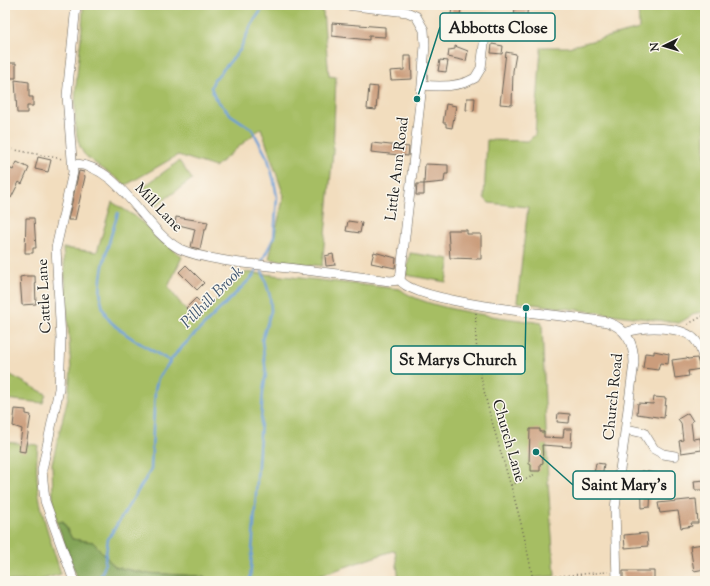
<svg xmlns="http://www.w3.org/2000/svg" width="710" height="586" font-family="'Sorts Mill Goudy',serif">
<style>
.green{fill:#a6be63;stroke:#616d40}
.forest{fill:#84a559;stroke:#50603a}
.lines{fill:none;stroke-linecap:round;stroke-linejoin:round}
.stream{stroke:#6b9ed6;stroke-width:2.5}
.building{fill:#cb9d7b}
.minor-casing{stroke:#676055;stroke-width:10}
.path{stroke:#676055;stroke-width:1.5;stroke-dasharray:1 3;stroke-linecap:butt}
.minor{stroke:#fff;stroke-width:9}
.labels{text-anchor:middle;dominant-baseline:central;stroke-width:3;stroke-linejoin:round;paint-order:stroke}
.street-label{font-size:15px;fill:#1c1c1c;stroke:#fbf7ec}
.water-label{font-size:16px;font-style:italic;fill:#405670;stroke:#fbf7ec}
.leader{fill:none;stroke:#0f766e;stroke-width:1.5}
.callout-dot{fill:#0f766e;stroke:#fbf7ec;stroke-width:1.5}
.callout{fill:#fbf7ec;stroke:#0f766e;stroke-width:1.5}
.callout-label{font-size:16px;text-anchor:middle;font-weight:bold;fill:#1c1c1c}
</style>
<rect width="100%" height="100%" fill="#fbf7ec"/>
<filter id="ink" filterUnits="userSpaceOnUse"><feTurbulence type="fractalNoise" baseFrequency=".025" numOctaves="2"/><feDisplacementMap in="SourceGraphic" scale="8" xChannelSelector="R" yChannelSelector="G"/><feConvolveMatrix kernelMatrix="1 2 1 2 8 2 1 2 1" color-interpolation-filters="sRGB"/></filter>
<filter id="wash" filterUnits="userSpaceOnUse"><feTurbulence type="fractalNoise" baseFrequency=".012" numOctaves="4" result="noise"/><feDisplacementMap in="SourceGraphic" scale="16" xChannelSelector="R" yChannelSelector="G"/><feGaussianBlur stdDeviation="0.9" result="paint"/><feColorMatrix in="noise" values="0 0 0 0 0 0 0 0 0 0 0 0 0 0 0 0 0 1.4 0 .05"/><feComposite in="paint" operator="in"/></filter>
<g filter="url(#wash)">
<rect width="100%" height="100%" fill="#f2ddbe"/>
<!-- green -->
<path class="green" d="M83,5h231l9,7 6,64 7,1 -3,75 -11,114 -53,-7 15,-63 -23,-68 -46,39 -37,-12 -52,30c-9,-7 -36,-24 -42,-31 -20,-27 0,-114 -1,-149z
M638,5h67v307l-9,1 -17,10 -162,-21 11,-95 -39,-4 -5,-5 3,-58 41,1 7,-6 6,-88h27l71,-18z
M179,161l13,18 -36,27 -14,-18z
M112,202l24,15 46,40 -14,30 26,34 52,-49 154,17c25,21 108,29 142,34l6,160 7,93 -22,2v3h-134l-4,-31 -91,31h-88l-17,-5 -54,-3 -30,-6 -22,-25 -21,-3 -9,-18 -6,2 -4,-25 -1,-35 16,-66 3,-27 -8,-122 34,4z
M410,253l40,6 -4,23 -40,-7z
M5,372l41,22 -3,9 -38,-4z
M5,442l33,3c-6,48 9,83 23,129l-24,7h-32z"/>
<!-- forest -->
<path class="forest" d="M63,521l9,18 21,3 22,25 30,6 54,3 17,5h-138l-21,-58z"/>
<g class="lines">
<!-- stream -->
<path class="stream" d="M118,213c-8,27 -31,85 -7,109 17,16 39,27 59,39
M261,263l13,-26 3,-40 -3,-16 -6,-22 -16,-30 -21,-14 -16,-17 -4,-11 3,-7 26,-30 11,-25 14,-20
M98,581l6,-13 4,-29 43,-69 4,-80 3,-12 19,-26 76,-76 5,-9
M250,581l13,-189 3,-19 -4,-33 9,-29 -1,-15 -9,-29"/>
</g>
<g id="blocks">
<!-- building -->
<path class="building" d="M515,5h13l-2,17 -12,-1z
M452,8l9,1 -3,20 -14,-3 1,-7 5,1z
M332,23l53,4v10l-16,-1v4l-37,-4z
M492,44l11,2 -1,8 -11,-1z
M455,46l13,5 -2,10 -18,-4 1,-7 6,-1z
M506,52l10,2 -3,17 -1,34 -12,-1z
M404,56h7l1,23 -21,1 -1,-9 14,-1z
M440,60l8,1 -2,11 -8,-1z
M6,63h10v15h-9z
M15,80l14,2v15h4v9h-6v7h-10z
M369,86l9,1 -2,23 -9,-1z
M467,98h8l-1,13 -8,-1z
M446,104l10,2 -4,22 -6,-1v-4h-3z
M372,143l37,4 -1,9 -37,-4z
M38,157l13,3 -3,12 -13,-3z
M17,162l12,6 -7,16 -3,-2 -8,16 -6,-3v-8l4,-8 -4,-2v-11l8,4z
M425,164l23,1v9h-3l-1,8 -20,2z
M79,171l5,1 1,5 -10,43h-7z
M417,184h7v11h-8z
M176,217l32,5 -2,8h-2l-4,19 -9,-2 4,-18 -20,-5z
M26,218h8l2,30h-3v5h-8z
M348,221l14,2 -2,10 -14,-2z
M448,230h19v4h14v25l-31,-1z
M374,252l22,6 -1,10 -24,-5z
M333,254l2,11 -9,1 -1,-10z
M186,265l18,18 -7,7 -18,-18z
M25,276h10l1,28 -14,1 -2,-28z
M196,298l9,9 -11,9 -8,-8z
M654,351l15,3 -1,10 -8,-1 -2,7 -15,-2 2,-15 9,1z
M687,358l1,1 9,-1 3,11 -12,2 1,5 -14,2 -3,-18z
M654,397l12,1 -2,20 -27,-4 1,-11 15,1z
M15,409l11,1v4l5,1 -6,37 -6,-1 3,-22 -9,-3z
M558,413l12,1 -1,9 -12,-1z
M688,413l5,8 -2,1 2,17 7,-1 2,12 -21,3 -2,-12 4,-1 -2,-17 -3,-4z
M530,429h10v3h4v5l19,1 1,-9h8l-1,18 -29,-2 1,18 -3,1v7h-9v-7h-2z
M596,463l8,1 -3,19 -16,-2 1,-8 8,1z
M641,471l21,3v15h-11l-1,18 -8,1z
M705,480v10h-10l-1,-9z
M696,499l2,24h-7l1,3 -11,2 -3,-17 -18,2 -2,-10z
M647,533l1,13 -23,2 -1,-13z
M703,544l2,25 -11,2 -4,-25z
M623,571h31v10h-31z"/>
</g>
</g>
<g filter="url(#ink)">
<use href="#blocks" fill-opacity="0" stroke="#676055" stroke-width="1"/>
<g class="lines">
<!-- minor casing -->
<g class="minor-casing">
<path id="minor" d="M346,5l61,7 9,4 8,14 1,15 -3,40 -22,195
M472,26l26,3
M422,85c17,2 38,2 53,-7l6,-10 5,-40
M74,164c47,1 69,66 106,85 24,11 71,15 98,18 38,4 75,9 112,14l10,-1
M400,280c15,24 173,36 207,42 19,6 27,21 27,41l-19,145 2,73
M625,333c17,-7 59,-8 71,8 6,7 7,17 9,26
M626,429l18,4 10,16 9,5 12,2
M74,581l-29,-80 -3,-31 17,-81 2,-50 -5,-91 17,-76 -6,-76 9,-91"/>
</g>
<!-- path -->
<path class="path" d="M5,148l58,11
M476,313c-3,49 12,94 25,140 13,42 25,85 32,128
M688,324l17,-9
M705,390v3
M511,485l18,-7 7,-5
M532,578l76,-6"/>
<!-- minor -->
<use href="#minor" class="minor"/>
</g>
</g>
<g class="labels">
<!-- street labels -->
<g class="street-label">
<text transform="translate(398 169) rotate(-83)">Little Ann Road</text>
<text transform="translate(158 208) rotate(46)">Mill Lane</text>
<text transform="translate(45 296) rotate(-93)">Cattle Lane</text>
<text transform="translate(614 397) rotate(-84)">Church Road</text>
<text transform="translate(508 441) rotate(74)">Church Lane</text>
</g>
<!-- water labels -->
<g class="water-label">
<text transform="translate(213 298) rotate(-45)">Pillhill Brook</text>
</g>
</g>
<!-- callouts -->
<path class="leader" d="M417 99L440 27M526 308L525 360M536 452L573 485"/>
<g class="callout-dot">
<circle cx="417" cy="99" r="4"/>
<circle cx="526" cy="308" r="4"/>
<circle cx="536" cy="452" r="4"/>
</g>
<g class="callout">
<rect x="440" y="13" width="115" height="28" rx="4"/>
<rect x="391" y="346" width="134" height="28" rx="4"/>
<rect x="573" y="471" width="102" height="28" rx="4"/>
</g>
<g class="callout-label">
<text x="498" y="33">Abbotts Close</text>
<text x="458" y="365">St Marys Church</text>
<text x="624" y="490">Saint Mary's</text>
</g>
<!-- margin -->
<rect width="710" height="586" fill="none" stroke="#fbf7ec" stroke-width="20"/>
<!-- north arrow -->
<g transform="translate(664 46) rotate(265)" stroke="#fbf7ec" stroke-width="3" paint-order="stroke">
<path d="M0-3L7 15L0 10L-7 15Z" fill="#1c1c1c"/>
<text y="-6" font-size="11" font-weight="bold" text-anchor="middle" fill="#1c1c1c">N</text>
</g>
</svg>
